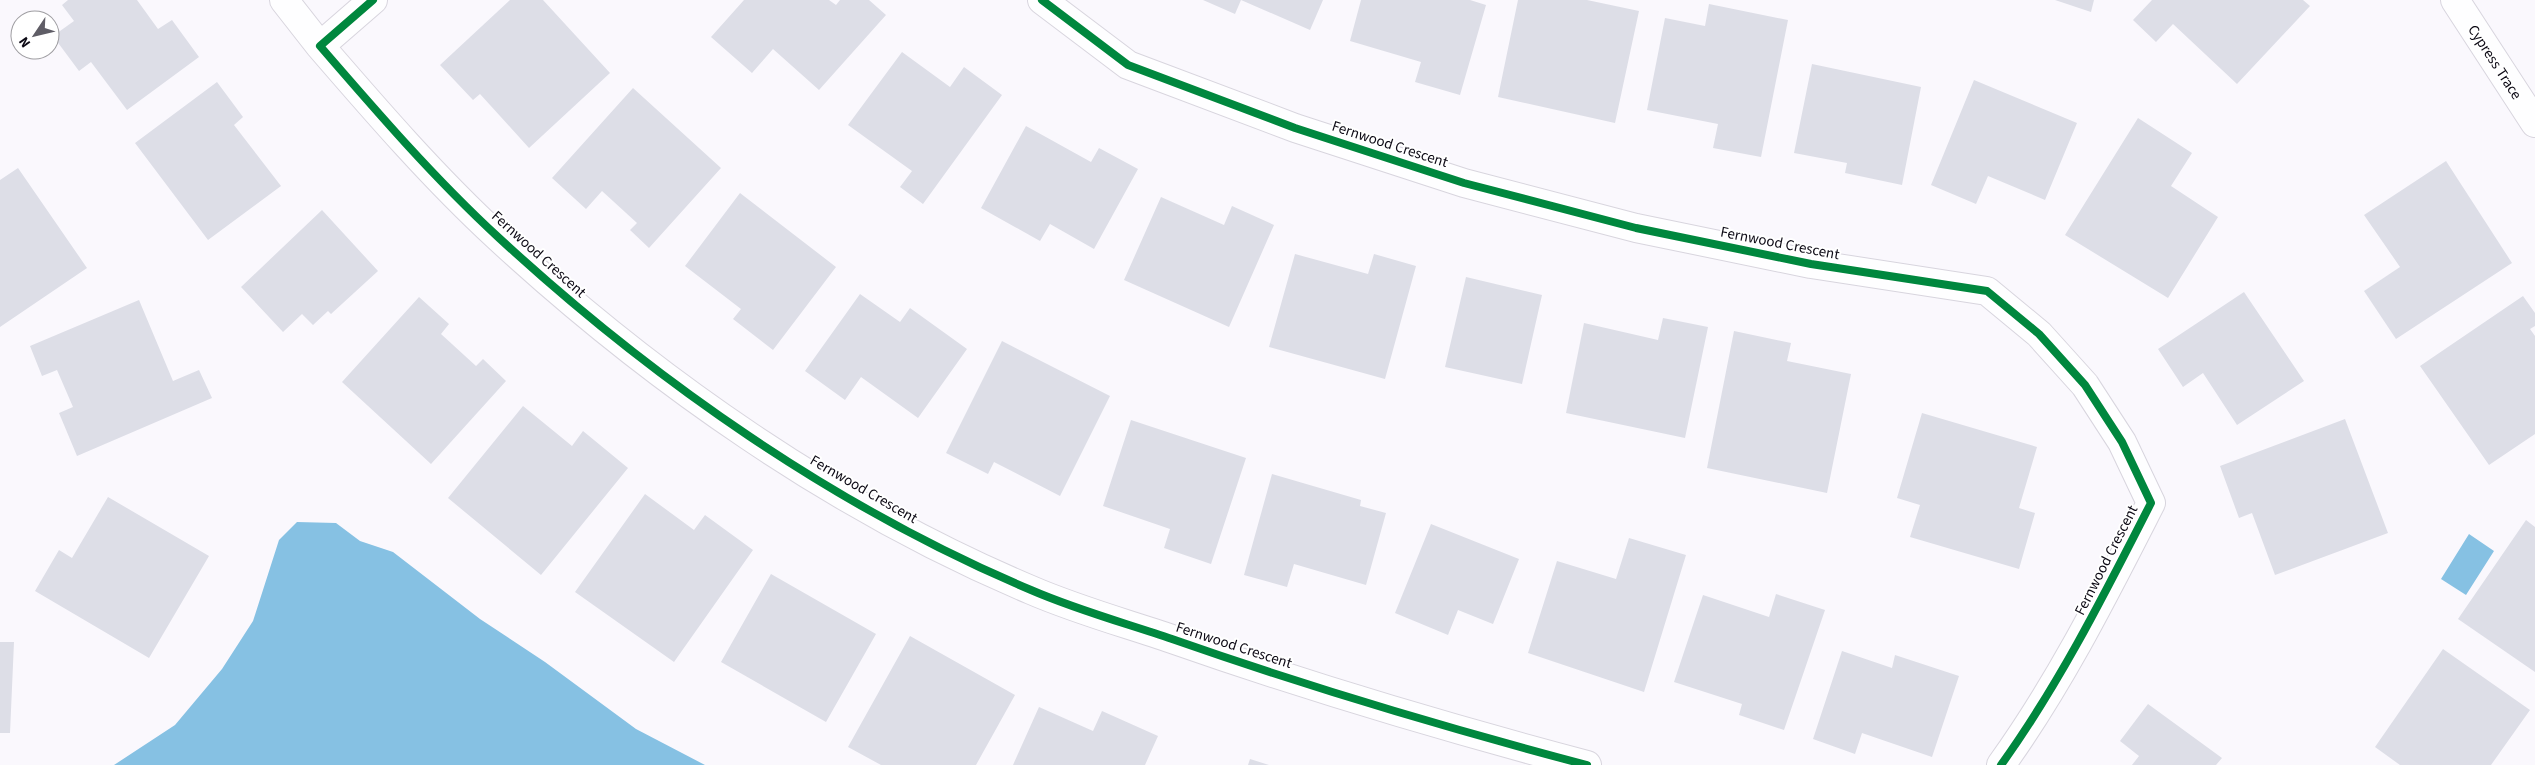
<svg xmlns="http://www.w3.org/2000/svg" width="2535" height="765" font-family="'Source Sans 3',sans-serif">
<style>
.water{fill:#86c1e3}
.building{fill:#dddee7}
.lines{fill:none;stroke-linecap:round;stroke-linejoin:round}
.minor-casing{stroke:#d8d5de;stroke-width:30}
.minor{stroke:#fefeff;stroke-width:28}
.cycleway-casing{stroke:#fff;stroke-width:11}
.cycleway{stroke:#00873e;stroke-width:8}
.labels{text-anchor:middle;stroke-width:4;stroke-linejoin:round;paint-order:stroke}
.street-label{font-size:15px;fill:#0c0914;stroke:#fff}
</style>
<rect width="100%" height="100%" fill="#faf8fd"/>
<path class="water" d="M 297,522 L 336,523 L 360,541 L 393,552 L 480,619 L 545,662 L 636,729 L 705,765 L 114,765 L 175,725 L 222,669 L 253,621 L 279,540 Z
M 2469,534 L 2494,551 L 2466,595 L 2441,579 Z"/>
<path class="building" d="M 68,0 L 137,0 L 158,29 L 172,20 L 199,57 L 127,110 L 91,62 L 79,71 L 53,36 L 74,21 L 62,5 Z
M 510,0 L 543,0 L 610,73 L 529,148 L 480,94 L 473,100 L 440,65 Z
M 744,0 L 829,0 L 836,5 L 840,0 L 869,0 L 886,15 L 819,90 L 773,49 L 752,73 L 711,37 Z
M 1203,0 L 1241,0 L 1235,14 Z
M 1241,0 L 1323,0 L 1310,30 Z
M 1361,0 L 1470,0 L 1486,5 L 1460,95 L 1415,82 L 1421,62 L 1350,41 Z
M 1518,0 L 1587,0 L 1639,11 L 1615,123 L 1498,97 Z
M 2055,0 L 2094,0 L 2091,12 Z
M 2152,0 L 2303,0 L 2310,6 L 2237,84 L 2173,24 L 2156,42 L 2133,20 Z
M 1709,4 L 1788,20 L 1761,157 L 1713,148 L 1718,124 L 1647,110 L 1665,18 L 1705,26 Z
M 902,52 L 950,87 L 964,67 L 1002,95 L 923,204 L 900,187 L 912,171 L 848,125 Z
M 1812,64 L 1921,87 L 1902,185 L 1845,173 L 1847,163 L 1794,153 Z
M 1974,80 L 2077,123 L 2045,200 L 1988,176 L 1976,204 L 1931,185 Z
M 217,82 L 243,117 L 234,125 L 281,186 L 208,240 L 135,143 Z
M 633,88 L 721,168 L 649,248 L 630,230 L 637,223 L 602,191 L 586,209 L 552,178 Z
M 2138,118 L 2192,153 L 2171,186 L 2218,217 L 2168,298 L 2065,235 Z
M 1026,126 L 1091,162 L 1099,148 L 1138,169 L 1094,249 L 1050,224 L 1040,241 L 981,208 Z
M 2446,161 L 2512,263 L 2396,339 L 2364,291 L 2400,267 L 2364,215 Z
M 18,168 L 87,268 L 0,327 L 0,180 Z
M 740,193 L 836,267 L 773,350 L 733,319 L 741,309 L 685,266 Z
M 1161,197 L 1224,225 L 1232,206 L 1274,225 L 1229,327 L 1124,280 Z
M 322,210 L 378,271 L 331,314 L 328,311 L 313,325 L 302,314 L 283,332 L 241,287 Z
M 1295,254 L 1368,274 L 1374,254 L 1416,266 L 1385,379 L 1269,347 Z
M 1466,277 L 1542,295 L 1522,384 L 1445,367 Z
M 2244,292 L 2304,381 L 2237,425 L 2203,373 L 2183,387 L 2158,349 Z
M 860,294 L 900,322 L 910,308 L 967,349 L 918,418 L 861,377 L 845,400 L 805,371 Z
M 2523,296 L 2535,313 L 2535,326 L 2530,329 L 2535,336 L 2535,434 L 2489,465 L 2420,366 Z
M 419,297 L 449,324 L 441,334 L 476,366 L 483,359 L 506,381 L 431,464 L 342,382 Z
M 139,300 L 173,381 L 199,370 L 212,398 L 77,456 L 59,413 L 73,407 L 57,370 L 42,376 L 30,346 Z
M 1663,318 L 1708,327 L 1685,438 L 1566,413 L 1584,323 L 1658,340 Z
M 1734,331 L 1791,343 L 1787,361 L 1851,374 L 1827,493 L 1707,468 Z
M 1002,341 L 1110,396 L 1060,496 L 994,462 L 988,474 L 946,453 Z
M 523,406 L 572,446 L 583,431 L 628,468 L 541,575 L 448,498 Z
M 1922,413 L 2037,447 L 2019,508 L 2035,513 L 2019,569 L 1910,537 L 1920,505 L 1897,498 Z
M 2345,419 L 2388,533 L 2275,575 L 2252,513 L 2239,518 L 2220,466 Z
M 1131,420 L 1246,458 L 1211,564 L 1164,548 L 1170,529 L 1103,506 Z
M 1272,474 L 1361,500 L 1360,506 L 1386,513 L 1366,585 L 1294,564 L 1287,587 L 1244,575 Z
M 645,494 L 694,530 L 705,515 L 753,550 L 674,662 L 575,592 Z
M 108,497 L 209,556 L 149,658 L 35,591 L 59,550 L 72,558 Z
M 2526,520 L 2535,527 L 2535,672 L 2458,619 Z
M 1431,524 L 1519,559 L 1493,624 L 1458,610 L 1448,635 L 1395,613 Z
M 1629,538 L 1686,555 L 1644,692 L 1528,653 L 1557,561 L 1616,579 Z
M 771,574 L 876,634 L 826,722 L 721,662 Z
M 1776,594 L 1825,610 L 1784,730 L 1739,715 L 1742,704 L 1674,682 L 1703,595 L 1769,617 Z
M 910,636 L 1015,695 L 976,765 L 881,765 L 848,747 Z
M 0,642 L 14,642 L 10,733 L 0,733 Z
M 2443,649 L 2530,710 L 2491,765 L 2400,765 L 2375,747 Z
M 1842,651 L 1892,668 L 1895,655 L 1959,676 L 1932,757 L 1862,733 L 1855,754 L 1813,739 Z
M 2148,704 L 2222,758 L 2216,765 L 2132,765 L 2139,756 L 2120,741 Z
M 1039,707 L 1093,731 L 1102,711 L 1158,736 L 1145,765 L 1013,765 Z
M 1250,759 L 1269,765 L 1248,765 Z"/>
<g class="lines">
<defs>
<path id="minor" d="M 284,0 L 320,46
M 373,0 L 320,46 C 377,112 434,178 498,237 C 653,380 836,508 1031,590 C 1077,610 1125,623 1172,639 C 1309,687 1447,728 1587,765
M 1042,0 L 1128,65 L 1295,128 L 1464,183 L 1636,228 L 1811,264 L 1987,291 L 2039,334 L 2085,385 L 2122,442 L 2151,503 C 2105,593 2060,683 2001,765
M 2455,0 L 2535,123"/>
</defs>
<use href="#minor" class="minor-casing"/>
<use href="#minor" class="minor"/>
<defs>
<path id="cycleway" d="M 373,0 L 320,46 C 377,112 434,178 498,237 C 653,380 836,508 1031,590 C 1077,610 1125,623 1172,639 C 1309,687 1447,728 1587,765
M 1042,0 L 1128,65 L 1295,128 L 1464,183 L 1636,228 L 1811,264 L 1987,291 L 2039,334 L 2085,385 L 2122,442 L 2151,503 C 2105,593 2060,683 2001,765"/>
</defs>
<use href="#cycleway" class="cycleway-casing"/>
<use href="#cycleway" class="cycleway"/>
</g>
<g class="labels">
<g class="street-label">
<text transform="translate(2495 62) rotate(57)" y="5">Cypress Trace</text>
<text transform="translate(1390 144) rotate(18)" y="5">Fernwood Crescent</text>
<text transform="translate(1780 243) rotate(11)" y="5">Fernwood Crescent</text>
<text transform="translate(539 254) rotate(42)" y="5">Fernwood Crescent</text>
<text transform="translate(864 489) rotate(30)" y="5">Fernwood Crescent</text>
<text transform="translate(2106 560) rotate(-63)" y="5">Fernwood Crescent</text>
<text transform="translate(1234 645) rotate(18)" y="5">Fernwood Crescent</text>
</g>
</g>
<g transform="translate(35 35) rotate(235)"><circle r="24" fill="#ffffff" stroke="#9e9da1"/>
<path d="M0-4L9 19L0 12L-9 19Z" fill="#5f5d66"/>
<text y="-8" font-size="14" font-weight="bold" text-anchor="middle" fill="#0c0914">N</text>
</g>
</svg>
